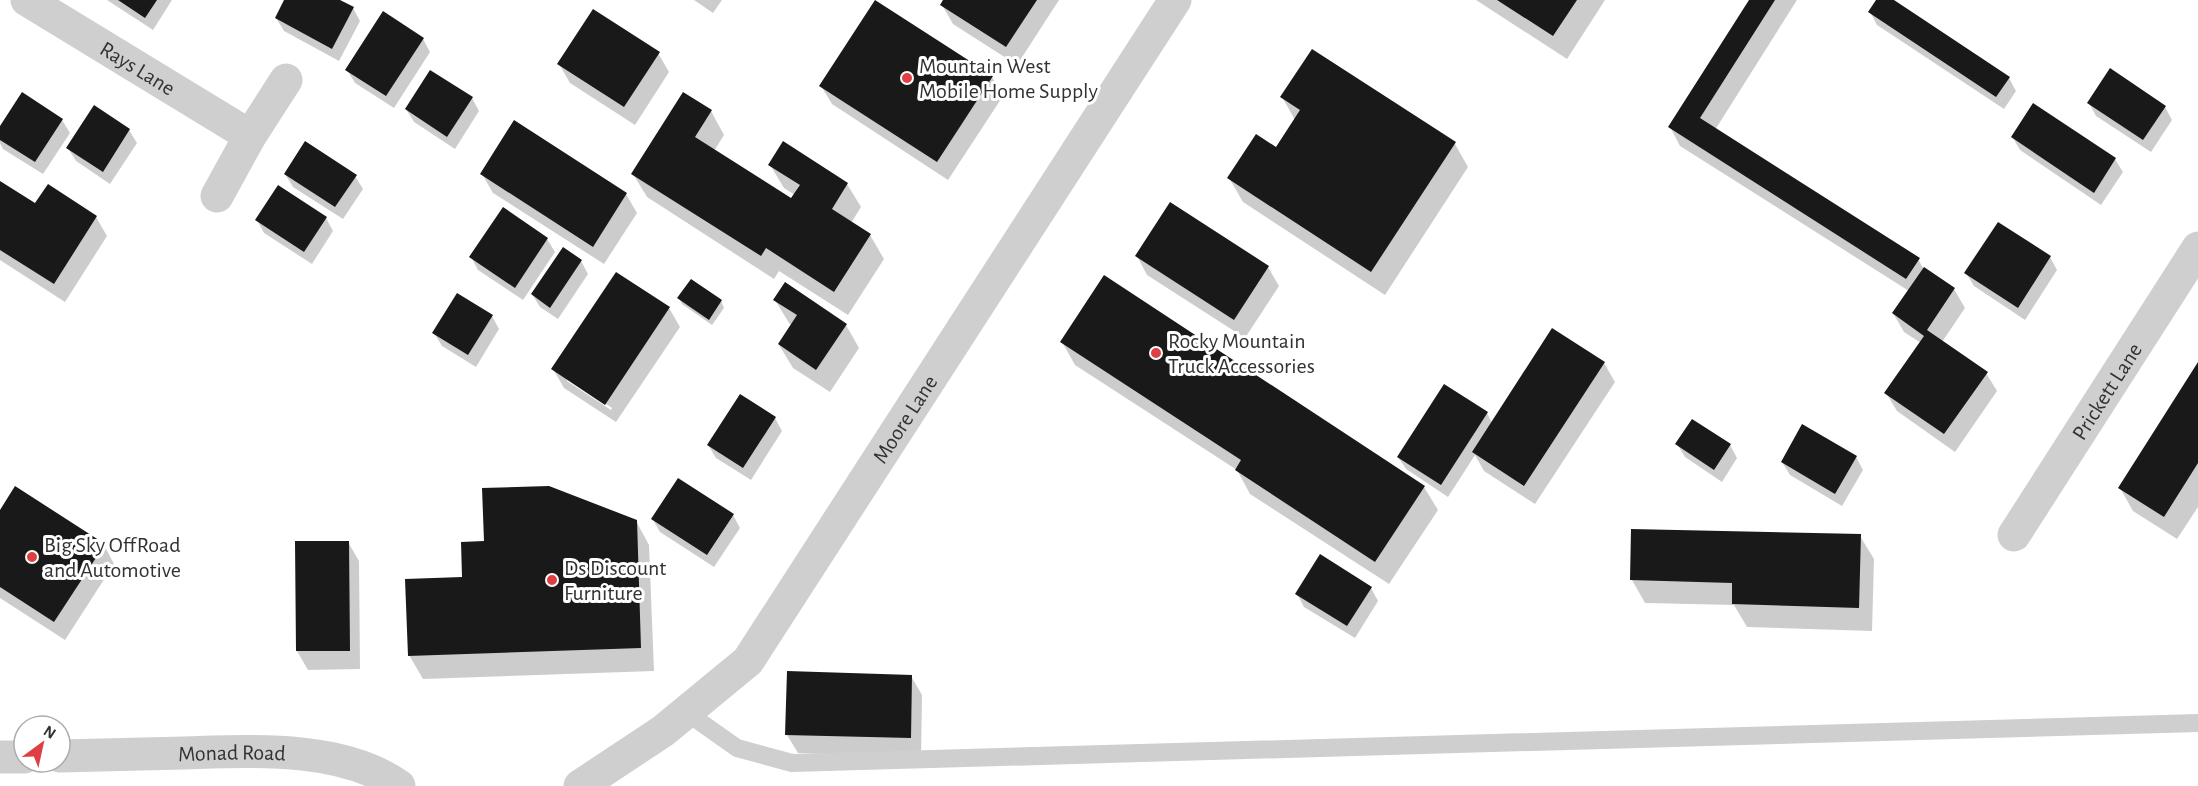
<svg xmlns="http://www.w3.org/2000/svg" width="2198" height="786" font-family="'Alegreya Sans',sans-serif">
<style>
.shadow{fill:#0003;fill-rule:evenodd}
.building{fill:#191919}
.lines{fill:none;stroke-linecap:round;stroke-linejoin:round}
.service{stroke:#cfcfcf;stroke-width:18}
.minor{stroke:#cfcfcf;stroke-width:33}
.tertiary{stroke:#cfcfcf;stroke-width:33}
.poi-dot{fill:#de3f43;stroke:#fff;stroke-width:2}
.labels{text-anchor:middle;stroke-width:6;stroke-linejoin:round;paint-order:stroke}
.poi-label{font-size:22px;fill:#323232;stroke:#fff;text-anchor:start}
.street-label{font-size:22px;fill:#323232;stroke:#fff}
</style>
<rect width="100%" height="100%" fill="#fff"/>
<path class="shadow" d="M 107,0 L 172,0 L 153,30 Z
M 286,0 L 337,0 L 353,8 L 360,21 L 339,61 L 284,31 L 276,18 Z
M 694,0 L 722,0 L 713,13 Z
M 945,0 L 1059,0 L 1017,65 L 953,24 L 942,5 Z
M 1476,0 L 1605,0 L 1567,59 Z
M 1750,0 L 1797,0 L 1715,130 L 1918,259 L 1923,268 L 1954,289 L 1965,308 L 1942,342 L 1986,373 L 1997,391 L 1955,452 L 1897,411 L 1886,393 L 1921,343 L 1904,332 L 1893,313 L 1909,291 L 1680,146 L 1670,127 Z
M 1878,0 L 1892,0 L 2009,78 L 2016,91 L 2004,109 L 1877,25 L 1870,12 Z
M 423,39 L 430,52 L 394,108 L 355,83 L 347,70 Z
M 658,53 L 669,72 L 635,125 L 570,83 L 559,64 Z
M 992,77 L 1003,96 L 948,180 L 832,104 L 821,86 Z
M 22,94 L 62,120 L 70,133 L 43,174 L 3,149 L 0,143 L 0,129 Z
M 1282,97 L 1455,144 L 1468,167 L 1385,295 L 1243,202 L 1229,178 L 1276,149 L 1295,120 Z
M 472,98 L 479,111 L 455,149 L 414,122 L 406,109 Z
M 2089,103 L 2165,107 L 2172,120 L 2151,152 L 2096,116 Z
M 2034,105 L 2115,159 L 2123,172 L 2101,205 L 2020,150 L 2013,138 Z
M 95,108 L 129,130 L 137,143 L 110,184 L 76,161 L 68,148 Z
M 711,111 L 724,135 L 714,151 L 791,200 L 795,195 L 784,188 L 770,165 L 847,184 L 861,207 L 851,223 L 870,235 L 884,259 L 848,315 L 779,271 L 774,279 L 647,197 L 633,174 Z
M 285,174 L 355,176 L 363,189 L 343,219 L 293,187 Z
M 482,174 L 626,194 L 637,213 L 604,264 L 493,193 Z
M 0,182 L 35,205 L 96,217 L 107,236 L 65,302 L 0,260 Z
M 503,209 L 547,239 L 555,252 L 523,300 L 478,270 L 471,257 Z
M 326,218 L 333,231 L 312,264 L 264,233 L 257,220 Z
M 1137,256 L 1268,267 L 1279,286 L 1245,338 L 1147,275 Z
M 2050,257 L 2057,270 L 2025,320 L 1974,286 L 1966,273 Z
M 581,261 L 588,274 L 558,319 L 540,307 L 532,294 Z
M 617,274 L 669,308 L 680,327 L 616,422 L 564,388 L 553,369 ZM 567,378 L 612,408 L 611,410 L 567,381 Z
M 679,298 L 721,301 L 724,308 L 712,325 L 682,304 Z
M 775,300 L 846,325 L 859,348 L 830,392 L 793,368 L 779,345 L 792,326 L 789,323 Z
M 492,316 L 499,329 L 476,367 L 442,346 L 434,333 Z
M 1062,342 L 1424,487 L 1438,510 L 1389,584 L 1250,494 L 1237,470 L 1075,365 Z
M 1604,363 L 1615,382 L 1535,504 L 1484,471 L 1475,455 L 1448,497 L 1406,469 L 1398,457 L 1487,413 L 1492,423 Z
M 2198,365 L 2198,507 L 2177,539 L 2133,511 L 2120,488 Z
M 775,418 L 782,431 L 751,480 L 716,458 L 708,445 Z
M 1677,444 L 1730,445 L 1737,458 L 1722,482 L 1685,457 Z
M 1856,457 L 1863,470 L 1842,506 L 1790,475 L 1782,462 Z
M 0,513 L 104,545 L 114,564 L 65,640 L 0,598 Z
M 733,515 L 740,528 L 714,567 L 660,532 L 653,520 Z
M 636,521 L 649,545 L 654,671 L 423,679 L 409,655 L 464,579 L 486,543 Z
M 1860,536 L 1874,559 L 1872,631 L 1747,627 L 1734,605 L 1645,603 L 1632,580 Z
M 296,542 L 348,542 L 359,561 L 360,669 L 308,670 L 297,651 Z
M 1371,588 L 1378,601 L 1355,638 L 1304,607 L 1297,594 Z
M 911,676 L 922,695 L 921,757 L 798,753 L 787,735 Z"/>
<path class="building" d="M 118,0 L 157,0 L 145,18 Z
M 284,0 L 340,0 L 354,7 L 332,49 L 275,18 Z
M 875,0 L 993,76 L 937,162 L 819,86 Z
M 943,0 L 1037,0 L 1006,47 L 940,5 Z
M 1497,0 L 1577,0 L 1553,36 Z
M 1749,0 L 1775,0 L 1700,118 L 1920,258 L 1906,279 L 1668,127 Z
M 1876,0 L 1894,0 L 2010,77 L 1996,97 L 1868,12 Z
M 593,9 L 660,52 L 624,107 L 557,64 Z
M 383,11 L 424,38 L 386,96 L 345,70 Z
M 1312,49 L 1456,142 L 1371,272 L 1227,178 L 1256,134 L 1276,147 L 1300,110 L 1280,97 Z
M 2110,68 L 2166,106 L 2143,140 L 2087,103 Z
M 430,70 L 473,97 L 447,137 L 405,109 Z
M 22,92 L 63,119 L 35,162 L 0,140 L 0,126 Z
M 683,92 L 712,110 L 695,137 L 791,198 L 800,185 L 768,165 L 783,141 L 848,183 L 832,209 L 871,234 L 834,292 L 766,248 L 761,256 L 631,174 Z
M 2033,103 L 2116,158 L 2094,193 L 2011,137 Z
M 94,105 L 130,129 L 103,172 L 66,148 Z
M 514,120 L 627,193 L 593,247 L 480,174 Z
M 305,141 L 357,175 L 335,207 L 284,174 Z
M 0,181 L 35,203 L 48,184 L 97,216 L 54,284 L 0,250 Z
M 278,185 L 327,217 L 304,252 L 255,220 Z
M 1170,202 L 1269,266 L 1234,320 L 1135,256 Z
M 503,207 L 548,238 L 515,288 L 469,257 Z
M 1998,222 L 2051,256 L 2018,308 L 1964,273 Z
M 563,247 L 582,260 L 550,308 L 531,294 Z
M 1924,267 L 1955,288 L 1927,330 L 1988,372 L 1944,434 L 1884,393 L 1924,336 L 1892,313 Z
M 616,272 L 670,307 L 605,405 L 551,369 Z
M 1104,275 L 1425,486 L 1375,562 L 1235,470 L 1241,460 L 1060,342 Z
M 691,279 L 722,300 L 709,320 L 677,298 Z
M 785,282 L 847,324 L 816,370 L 778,344 L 797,315 L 773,300 Z
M 457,293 L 493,315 L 468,355 L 432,333 Z
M 1552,328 L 1605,362 L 1524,486 L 1472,452 Z
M 2198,362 L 2198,463 L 2164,517 L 2118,488 Z
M 1444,384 L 1488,412 L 1441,485 L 1397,457 Z
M 740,394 L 776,417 L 743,468 L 707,445 Z
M 1692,419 L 1731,444 L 1714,470 L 1675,444 Z
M 1802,424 L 1857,456 L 1835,494 L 1781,462 Z
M 678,478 L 734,514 L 707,555 L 651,519 Z
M 15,486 L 105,544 L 54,622 L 0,587 L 0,510 Z
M 549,486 L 637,520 L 641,648 L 408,656 L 405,579 L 462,577 L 461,542 L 484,541 L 482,488 Z
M 1631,529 L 1861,534 L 1859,608 L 1732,604 L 1732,583 L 1630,580 Z
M 295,541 L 349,541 L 350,651 L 296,651 Z
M 1320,554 L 1372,587 L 1347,626 L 1295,594 Z
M 787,671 L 912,675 L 911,738 L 785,735 Z"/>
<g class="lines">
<path class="service" d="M 686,712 L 737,748 L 792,763 L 2198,723"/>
<g class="minor">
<path id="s1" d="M 27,0 L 250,136"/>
<path d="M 217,196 L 250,136 L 286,80"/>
<path id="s2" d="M 2014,535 L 2198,248"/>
</g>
<g class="tertiary">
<path id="s3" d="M 60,756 C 101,755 143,754 184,753 C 251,751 342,745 399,786"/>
<path d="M 0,757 L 24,757"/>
<path id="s4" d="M 580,786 L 663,731 L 748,661 L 1175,0"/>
</g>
</g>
<g class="poi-dot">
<circle cx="907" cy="78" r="6"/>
<circle cx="1156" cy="353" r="6"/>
<circle cx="32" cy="557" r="6"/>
<circle cx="552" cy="580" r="6"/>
</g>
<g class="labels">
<g class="poi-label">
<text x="919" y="73">Mountain West<tspan x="919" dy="25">Mobile Home Supply</tspan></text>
<text x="1168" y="348">Rocky Mountain<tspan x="1168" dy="25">Truck Accessories</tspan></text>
<text x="44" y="552">Big Sky OffRoad<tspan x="44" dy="25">and Automotive</tspan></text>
<text x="564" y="575">Ds Discount<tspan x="564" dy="25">Furniture</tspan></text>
</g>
<g class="street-label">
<text dy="8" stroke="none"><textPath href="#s1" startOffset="130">Rays Lane</textPath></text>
<text dy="8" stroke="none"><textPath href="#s2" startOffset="171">Prickett Lane</textPath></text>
<text dy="8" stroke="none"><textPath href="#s4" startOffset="498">Moore Lane</textPath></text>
<text dy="8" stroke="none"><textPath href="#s3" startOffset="172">Monad Road</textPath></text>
</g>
</g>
<g transform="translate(42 744) rotate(33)"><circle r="28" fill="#ffffff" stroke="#adadad" stroke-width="1.5"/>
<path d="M0-4.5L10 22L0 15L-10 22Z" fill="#de3f43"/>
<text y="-9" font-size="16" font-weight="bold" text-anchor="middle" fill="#323232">N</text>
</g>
</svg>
